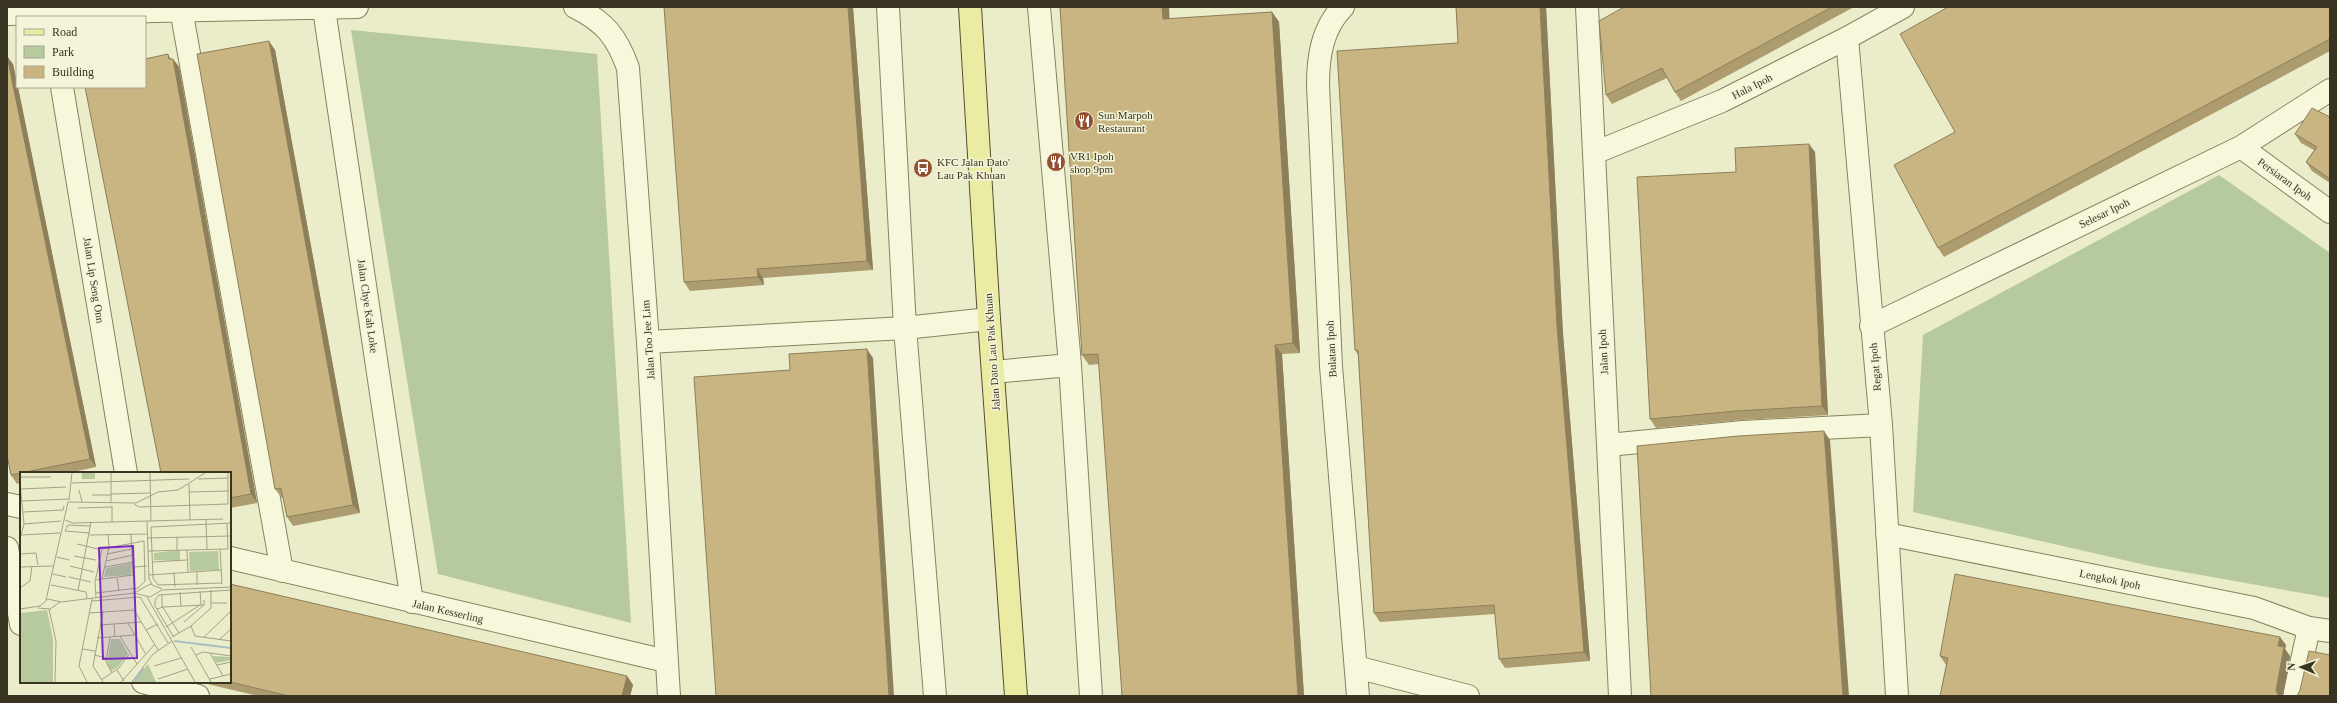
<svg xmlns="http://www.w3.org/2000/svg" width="2337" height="703" font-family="Georgia,serif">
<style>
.green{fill:#b6ca9d}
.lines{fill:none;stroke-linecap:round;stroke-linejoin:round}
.minor-casing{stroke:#88825f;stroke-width:24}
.major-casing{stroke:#564e32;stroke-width:24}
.minor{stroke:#f7f7dc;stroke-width:22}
.major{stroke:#ebeca4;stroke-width:22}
.wall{fill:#ac9c6f}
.shaded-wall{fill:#8c7f5a}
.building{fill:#c8b581;stroke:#8c7f5a}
.labels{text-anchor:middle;stroke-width:3;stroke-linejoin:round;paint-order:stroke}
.street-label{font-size:11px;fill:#393421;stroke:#f3f4d8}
.poi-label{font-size:11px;fill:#393421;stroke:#f3f4d8;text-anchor:start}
.inset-river{fill:none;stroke:#a9c0c1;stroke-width:2}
.inset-road{fill:none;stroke:#a4a286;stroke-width:1}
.view{fill:#7b2cbf;fill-opacity:0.15;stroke:#7b2cbf;stroke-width:2}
.inset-edge{fill:none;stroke:#393421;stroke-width:2}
</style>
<rect width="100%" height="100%" fill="#ebecc9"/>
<path class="green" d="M 351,30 L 597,54 L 631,623 L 438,574 Z
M 2219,175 L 2330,253 L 2330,598 L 2150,566 L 1913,512 L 1923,335 Z"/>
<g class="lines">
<defs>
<path id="minor" d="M 575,7 C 605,22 617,37 628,68 L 648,342 L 669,696
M 888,7 L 905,328 L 935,696
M 1039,7 L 1070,365 L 1091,696
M 1343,7 C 1322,28 1318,57 1318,85 L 1331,366 L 1358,696
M 1587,7 L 1620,696
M 181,9 L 282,571
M 324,9 L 412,602
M 7,14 L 357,7
M 1847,38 L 1881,425 L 1897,696
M 62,87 L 126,473
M 2241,147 L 2330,212
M 1594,153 L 1722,101 L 1847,38 L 1903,7
M 1871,326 L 2241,147 L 2330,90
M 648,342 L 905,328 L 989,319
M 993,372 L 1070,365
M 1608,445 L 1743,432 L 1881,425
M 7,504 L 21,507
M 1887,534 L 2254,608 L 2309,628 L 2330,631
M 7,548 L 21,624
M 230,558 L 666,661
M 1356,667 L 1468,696
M 143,682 L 198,696
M 2294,696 L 2309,628"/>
<path id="major" d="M 970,7 L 989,319 L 1016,696"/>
</defs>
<use href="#minor" class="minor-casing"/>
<use href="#major" class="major-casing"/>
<use href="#minor" class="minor"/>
<use href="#major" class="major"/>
</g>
<path class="wall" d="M 853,7 L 873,270 L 763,278 L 764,285 L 690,291 L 684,282 Z
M 1060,7 L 1169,7 L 1169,19 L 1272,12 L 1279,22 L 1300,353 L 1282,354 L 1304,696 L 1122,696 L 1099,364 L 1089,365 L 1082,355 Z
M 1456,7 L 1546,7 L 1563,334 L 1590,661 L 1505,668 L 1499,659 L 1495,614 L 1380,622 L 1374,613 L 1358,355 L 1355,350 L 1458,43 Z
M 1624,7 L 1854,7 L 1681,101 L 1675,92 L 1667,78 L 1612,104 L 1606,95 Z
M 2330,7 L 2330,51 L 1944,257 L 1938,248 Z
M 275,50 L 360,513 L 293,526 L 287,517 L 283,498 L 282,498 L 275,489 Z
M 171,59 L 173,59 L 179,67 L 257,503 L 230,508 L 230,473 Z
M 13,64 L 96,467 L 68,473 L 21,473 L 21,483 L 17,484 L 11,475 Z
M 2330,117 L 2330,183 L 2312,171 L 2306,162 L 2314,150 L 2301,143 L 2295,134 Z
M 1815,152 L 1828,415 L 1742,420 L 1656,428 L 1650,419 L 1736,172 Z
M 2286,645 L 2285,649 L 2290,656 L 2283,696 L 1940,696 L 1946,665 L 1940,656 Z
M 627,676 L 633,685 L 630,696 L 258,696 L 199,682 Z"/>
<path class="shaded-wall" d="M 848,7 L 853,7 L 873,270 L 867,261 Z
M 1162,7 L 1169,7 L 1170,29 L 1163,19 Z
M 1540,7 L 1546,7 L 1563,334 L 1590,661 L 1584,652 L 1557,326 Z
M 1272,12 L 1279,22 L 1300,353 L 1293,343 Z
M 269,41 L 275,50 L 360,513 L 353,505 Z
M 168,54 L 173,63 L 173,59 L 179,67 L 257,503 L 251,494 Z
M 7,56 L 13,64 L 17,82 L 17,87 L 18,87 L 96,467 L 90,459 Z
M 1809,144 L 1815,152 L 1828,415 L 1822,406 Z
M 757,269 L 763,278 L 764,285 L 758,277 Z
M 1275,345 L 1282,354 L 1304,696 L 1298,696 Z
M 867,349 L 873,358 L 894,696 L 889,696 Z
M 1824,431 L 1830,440 L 1849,696 L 1843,696 Z
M 2280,637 L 2286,645 L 2285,649 L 2290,656 L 2283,696 L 2279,696 L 2276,691 L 2278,646 Z
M 627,676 L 633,685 L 630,696 L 622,696 Z"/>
<path class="building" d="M 664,7 L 848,7 L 867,261 L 757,269 L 758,277 L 684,282 Z
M 1060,7 L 1162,7 L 1163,19 L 1272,12 L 1293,343 L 1275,345 L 1298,696 L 1122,696 L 1098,354 L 1082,355 Z
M 1456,7 L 1540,7 L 1557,326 L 1584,652 L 1499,659 L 1494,605 L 1374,613 L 1358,350 L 1355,350 L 1337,51 L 1458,43 Z
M 1624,7 L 1832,7 L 1675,92 L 1662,68 L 1606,95 L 1599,21 Z
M 1948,7 L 2330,7 L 2330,39 L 1938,248 L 1894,165 L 1955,132 L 1900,34 Z
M 269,41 L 353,505 L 287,517 L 281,488 L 275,489 L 197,54 Z
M 168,54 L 169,59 L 173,59 L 251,494 L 230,498 L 230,473 L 161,473 L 85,87 L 145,87 L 145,59 Z
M 7,56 L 90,459 L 11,475 L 7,455 Z
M 2312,108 L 2330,117 L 2330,179 L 2306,162 L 2317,147 L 2295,134 Z
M 1809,144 L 1822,406 L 1736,411 L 1650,419 L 1637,177 L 1736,172 L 1735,148 Z
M 867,349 L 889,696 L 716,696 L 694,377 L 790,370 L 789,354 Z
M 1824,431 L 1843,696 L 1651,696 L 1637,446 L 1738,436 Z
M 1955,574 L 2280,637 L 2278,646 L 2284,647 L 2276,691 L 2279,696 L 1940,696 L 1948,658 L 1940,656 Z
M 230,584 L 627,676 L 622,696 L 289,696 L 230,682 Z
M 2309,651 L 2330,655 L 2330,696 L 2297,696 L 2300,690 Z"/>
<defs>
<symbol id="restaurant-disc" viewBox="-11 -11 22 22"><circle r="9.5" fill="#935132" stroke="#f3f4d8"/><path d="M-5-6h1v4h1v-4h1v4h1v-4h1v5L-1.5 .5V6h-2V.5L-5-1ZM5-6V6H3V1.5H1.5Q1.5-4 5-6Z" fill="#fff"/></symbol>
<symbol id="bus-disc" viewBox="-11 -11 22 22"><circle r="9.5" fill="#935132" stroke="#f3f4d8"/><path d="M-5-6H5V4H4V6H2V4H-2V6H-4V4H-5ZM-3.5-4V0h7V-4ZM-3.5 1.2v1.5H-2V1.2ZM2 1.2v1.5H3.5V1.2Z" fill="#fff"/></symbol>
</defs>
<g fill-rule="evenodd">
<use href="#restaurant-disc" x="1073" y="110" width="22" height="22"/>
<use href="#restaurant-disc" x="1045" y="151" width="22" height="22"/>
<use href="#bus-disc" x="912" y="157" width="22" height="22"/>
</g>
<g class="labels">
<g class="street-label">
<text transform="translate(1752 86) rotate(-27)" y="4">Hala Ipoh</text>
<text transform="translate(2285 179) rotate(36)" y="4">Persiaran Ipoh</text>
<text transform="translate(2104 213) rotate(-26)" y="4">Selesar Ipoh</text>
<text transform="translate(94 280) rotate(81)" y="4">Jalan Lip Seng Onn</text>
<text transform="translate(368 306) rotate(82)" y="4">Jalan Chye Kah Loke</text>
<text transform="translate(648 340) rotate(-94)" y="4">Jalan Too Jee Lim</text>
<text transform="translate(1331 349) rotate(-93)" y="4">Bulatan Ipoh</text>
<text transform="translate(992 352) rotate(-94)" y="4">Jalan Dato Lau Pak Khuan</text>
<text transform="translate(1603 352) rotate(-93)" y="4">Jalan Ipoh</text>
<text transform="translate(1875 367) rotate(-95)" y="4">Regat Ipoh</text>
<text transform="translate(2110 579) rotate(12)" y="4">Lengkok Ipoh</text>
<text transform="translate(448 611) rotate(13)" y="4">Jalan Kesserling</text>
</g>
<g class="poi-label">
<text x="1098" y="119">Sun Marpoh<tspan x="1098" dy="13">Restaurant</tspan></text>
<text x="1070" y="160">VR1 Ipoh<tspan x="1070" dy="13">shop 9pm</tspan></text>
<text x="937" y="166">KFC Jalan Dato'<tspan x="937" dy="13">Lau Pak Khuan</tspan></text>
</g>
</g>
<g transform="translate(20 472)">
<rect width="211" height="211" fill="#ebecc9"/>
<path d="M 62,1 L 75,1 L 75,7 L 62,7 ZM 160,78 L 160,89 L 134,88 L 134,81 ZM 198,79 L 199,98 L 170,99 L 169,80 ZM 112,91 L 111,103 L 84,105 L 86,96 ZM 27,138 L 33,167 L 33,210 L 0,210 L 0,141 ZM 91,167 L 100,167 L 108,181 L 98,195 L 91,199 L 87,192 ZM 192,184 L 211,185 L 211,188 L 197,191 ZM 128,192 L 136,210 L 115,210 L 122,200 Z" fill="#b6ca9d"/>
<path class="inset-river" d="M 154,169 L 211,176M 114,210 L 124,196"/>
<path class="inset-road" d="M 91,1 L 91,30M 130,1 L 131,49M 0,5 L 31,5M 178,7 L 208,6M 0,11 L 4,52 L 1,63M 52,11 L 169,7M 169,12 L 170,48M 0,17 L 46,15M 59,18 L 62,30M 169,20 L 209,19M 91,22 L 130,21M 72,23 L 91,23M 49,28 L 52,1M 1,29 L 49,27M 114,32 L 119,35 L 208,32 L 208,1M 58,36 L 92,35M 3,40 L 43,38 L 44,34M 45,48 L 53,51 L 203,47M 186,48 L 187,77M 127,49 L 129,107 L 132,112M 92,50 L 92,34M 4,52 L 41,49M 70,61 L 45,59 L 48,53 L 71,54M 1,63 L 40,61M 70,63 L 127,62M 157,65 L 157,78M 127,66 L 211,64M 57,72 L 78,77M 200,77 L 202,112M 167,78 L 168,100M 128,79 L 208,77 L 207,51M 0,82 L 16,81 L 18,93M 87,82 L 112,77M 54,84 L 76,88M 37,85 L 49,88M 86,89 L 113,83M 132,90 L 167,88M 50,94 L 74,100M 0,95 L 33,94M 85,95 L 113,90M 113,95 L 127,94M 177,100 L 177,113M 154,101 L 155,115M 33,102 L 46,105M 129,103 L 202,98M 49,105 L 71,110M 97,106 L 99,119M 82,107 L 89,75 L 88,62M 75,108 L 113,103 L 111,62M 202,111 L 138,113 L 133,106 L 131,55 L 211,51M 31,113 L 66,120 L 67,126M 0,116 L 10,109 L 12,94M 58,119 L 71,50M 180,119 L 181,133M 116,120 L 130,112 L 142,117M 160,120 L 161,134M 76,121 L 118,116 L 125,109 L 124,69 L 82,77 L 75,110 L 76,125M 142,122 L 142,134 L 159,161M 127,125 L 175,210M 26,128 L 48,30 L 116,31 L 138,20 L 158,18 L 185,1M 72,129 L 120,125 L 148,171M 192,131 L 207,131M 18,136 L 30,137 L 40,130M 0,137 L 20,134 L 28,127 L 41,130 L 114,121 L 130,125 L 142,118 L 211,115M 29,137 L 36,169 L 35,210M 137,137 L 143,135 L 184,133M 69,141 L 114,138 L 138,178M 164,150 L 184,133 L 184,128M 108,151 L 125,181M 94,152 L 95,165M 80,153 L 121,150M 171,154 L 175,164 L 211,169M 146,155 L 180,133M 126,158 L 138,152M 100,164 L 117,192M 153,164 L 135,134 L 135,128 L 139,123 L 211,118M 90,165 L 86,190 L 92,201M 152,165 L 171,154 L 191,136 L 191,118M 184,165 L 211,139M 77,166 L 114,163M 200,167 L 211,157M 171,175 L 191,210M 62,177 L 75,179M 190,181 L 203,204M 74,183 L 87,186M 176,183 L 183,180 L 211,184M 197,193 L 211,190M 134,194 L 161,186M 97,198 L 104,209M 138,207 L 168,197M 190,207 L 211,202M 81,208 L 99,196 L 109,182M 67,210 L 59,194 L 72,127M 83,210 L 73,194 L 83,140M 101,210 L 135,172M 112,210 L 133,182 L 152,169"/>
<path class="view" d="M 113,74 L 117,186 L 83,187 L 79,76 Z"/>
<rect width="211" height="211" class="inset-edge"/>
</g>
<rect width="2337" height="703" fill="none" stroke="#393421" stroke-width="16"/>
<rect x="16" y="16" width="130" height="72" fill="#f3f4d8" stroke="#a9a78f"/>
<rect x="24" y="29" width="20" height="6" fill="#ebeca4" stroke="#a9a78f"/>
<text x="52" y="36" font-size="12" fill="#393421">Road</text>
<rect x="24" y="46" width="20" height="12" fill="#b6ca9d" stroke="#a9a78f"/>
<text x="52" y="56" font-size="12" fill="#393421">Park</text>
<rect x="24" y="66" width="20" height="12" fill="#c8b581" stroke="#a9a78f"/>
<text x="52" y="76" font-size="12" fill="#393421">Building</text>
<g transform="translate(2301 667) rotate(272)" stroke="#f3f4d8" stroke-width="3" paint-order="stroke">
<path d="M0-3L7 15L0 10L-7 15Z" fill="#393421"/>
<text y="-6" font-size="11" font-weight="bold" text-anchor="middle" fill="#393421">N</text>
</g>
</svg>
